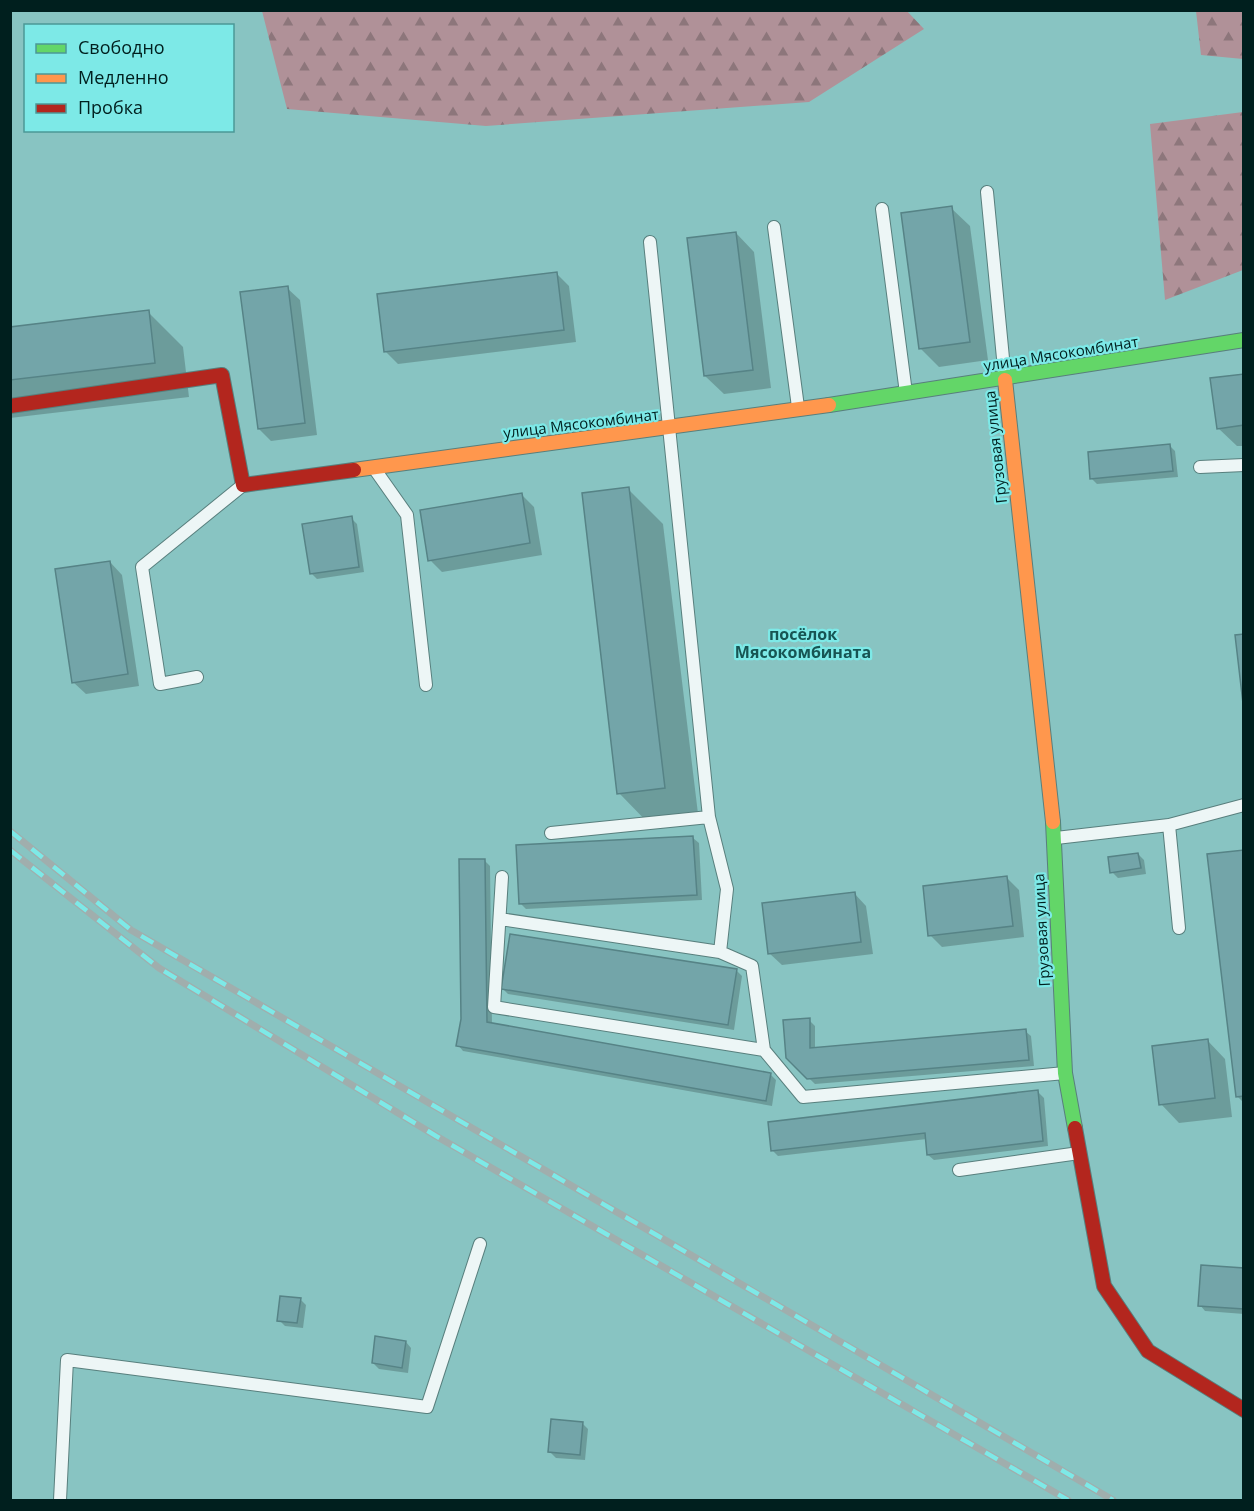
<svg xmlns="http://www.w3.org/2000/svg" width="1254" height="1511" font-family="'Open Sans',sans-serif">
<style>
.forest{fill:url(#forest-firs)}
.shadow{fill:#0003}
.building{fill:#73a5a9;stroke:#568386;stroke-width:1.5}
.lines{fill:none;stroke-linecap:round;stroke-linejoin:round}
.lane-casing{stroke:#587f7d;stroke-width:14}
.fast-casing{stroke:#587f7d;stroke-width:16}
.slow-casing{stroke:#587f7d;stroke-width:16}
.jam-casing{stroke:#587f7d;stroke-width:16}
.lane{stroke:#edf6f6;stroke-width:12}
.fast{stroke:#63d668;stroke-width:14}
.slow{stroke:#ff974d;stroke-width:14}
.jam{stroke:#b3261e;stroke-width:14}
.rail-casing{stroke:#a0aead;stroke-width:7}
.rail{stroke:#7de9e7;stroke-width:4.5;stroke-dasharray:14;stroke-linecap:butt}
.labels{text-anchor:middle;stroke-width:4.5;stroke-linejoin:round;paint-order:stroke}
.street-label{font-size:15px;fill:#001f1e;stroke:#7de9e7}
.neighbourhood-label{font-size:16px;font-weight:bold;fill:#175453;stroke:#7de9e7}
</style>
<defs>
<pattern id="forest-firs" width="22" height="20" patternUnits="userSpaceOnUse" patternTransform="scale(1.5)"><rect width="22" height="20" fill="#b09198"/><path d="M5 1l3.5 6h-7zM16 11l3.5 6h-7z" fill="#8d767b"/></pattern>
</defs>
<rect width="100%" height="100%" fill="#88c4c2"/>
<path class="forest" d="M 906,10 L 924,29 L 809,102 L 486,126 L 287,109 L 262,11 Z
M 1196,11 L 1243,11 L 1243,59 L 1201,55 Z
M 1243,112 L 1243,270 L 1165,300 L 1150,124 Z"/>
<path class="shadow" d="M 951,208 L 970,226 L 988,360 L 939,367 L 921,349 L 903,214 Z
M 736,233 L 754,252 L 771,388 L 724,394 L 705,376 Z
M 557,274 L 569,286 L 576,342 L 398,364 L 386,352 Z
M 287,288 L 300,300 L 317,435 L 271,441 L 259,429 Z
M 148,312 L 183,347 L 189,397 L 10,418 L 10,328 Z
M 1244,375 L 1244,446 L 1237,446 L 1218,428 Z
M 1170,446 L 1175,451 L 1178,477 L 1097,484 L 1092,479 Z
M 628,489 L 663,524 L 699,822 L 653,828 L 619,793 Z
M 521,494 L 534,507 L 542,555 L 442,572 L 430,560 Z
M 351,518 L 357,524 L 364,572 L 317,579 L 312,574 Z
M 110,562 L 122,575 L 139,686 L 86,694 L 73,682 Z
M 693,838 L 699,843 L 702,900 L 526,909 L 521,904 Z
M 1244,851 L 1244,1103 L 1237,1096 Z
M 1138,854 L 1144,860 L 1146,874 L 1118,878 L 1112,872 Z
M 484,860 L 490,866 L 492,1024 L 770,1074 L 776,1080 L 772,1106 L 463,1051 L 458,1045 Z
M 1007,878 L 1019,890 L 1024,937 L 942,947 L 930,935 Z
M 854,893 L 866,906 L 873,954 L 782,965 L 769,953 Z
M 736,970 L 742,976 L 734,1030 L 508,994 L 503,989 Z
M 809,1020 L 815,1026 L 815,1049 L 1025,1031 L 1031,1036 L 1034,1066 L 815,1084 L 788,1058 Z
M 1207,1040 L 1225,1059 L 1232,1117 L 1179,1123 L 1161,1104 Z
M 1038,1092 L 1044,1098 L 1048,1146 L 934,1160 L 928,1155 L 927,1139 L 778,1156 L 772,1150 Z
M 1244,1270 L 1244,1314 L 1205,1311 L 1200,1305 Z
M 300,1299 L 306,1305 L 303,1328 L 285,1326 L 279,1320 Z
M 406,1342 L 411,1348 L 408,1373 L 379,1369 L 373,1363 Z
M 582,1423 L 588,1429 L 585,1460 L 556,1458 L 550,1452 Z"/>
<path class="building" d="M 952,206 L 970,342 L 919,349 L 901,213 Z
M 736,232 L 753,370 L 704,376 L 687,238 Z
M 557,272 L 564,330 L 384,352 L 377,294 Z
M 288,286 L 305,423 L 258,429 L 240,292 Z
M 149,310 L 155,363 L 10,380 L 10,327 Z
M 1244,374 L 1244,425 L 1217,429 L 1210,378 Z
M 1170,444 L 1173,471 L 1090,479 L 1088,452 Z
M 629,487 L 665,788 L 617,794 L 582,493 Z
M 522,493 L 530,543 L 428,561 L 420,510 Z
M 352,516 L 359,567 L 310,574 L 302,524 Z
M 110,561 L 128,674 L 72,683 L 55,569 Z
M 1244,634 L 1244,712 L 1235,635 Z
M 693,836 L 697,895 L 519,904 L 516,845 Z
M 1244,850 L 1244,1096 L 1236,1097 L 1207,854 Z
M 1138,853 L 1141,868 L 1110,873 L 1108,857 Z
M 459,859 L 485,859 L 487,1022 L 771,1073 L 766,1101 L 456,1046 L 461,1019 Z
M 1007,876 L 1013,926 L 928,936 L 923,886 Z
M 855,892 L 861,942 L 768,954 L 762,903 Z
M 510,934 L 737,969 L 728,1025 L 501,989 Z
M 810,1018 L 810,1048 L 1026,1029 L 1029,1060 L 807,1079 L 786,1058 L 783,1020 Z
M 1208,1039 L 1215,1098 L 1159,1105 L 1152,1046 Z
M 1038,1090 L 1043,1141 L 927,1155 L 925,1133 L 771,1151 L 768,1122 Z
M 1201,1265 L 1244,1268 L 1244,1309 L 1198,1306 Z
M 280,1296 L 301,1298 L 297,1323 L 277,1321 Z
M 375,1336 L 406,1341 L 402,1368 L 372,1363 Z
M 551,1419 L 583,1422 L 580,1455 L 548,1452 Z"/>
<g class="lines">
<defs>
<path id="lane" d="M 987,192 L 1005,379
M 882,209 L 906,393
M 774,227 L 798,407
M 1200,467 L 1244,465
M 376,471 L 407,515 L 426,685
M 197,677 L 160,684 L 142,567 L 243,485
M 551,833 L 709,817
M 1056,838 L 1169,825
M 502,877 L 494,1007 L 764,1050 L 803,1097 L 1065,1073
M 500,919 L 720,952 L 727,889 L 709,817 L 650,242
M 1179,928 L 1169,825 L 1244,805
M 720,952 L 752,966 L 764,1050
M 959,1170 L 1079,1153
M 60,1500 L 67,1360 L 427,1407 L 480,1244"/>
<path id="fast" d="M 829,405 L 1244,340
M 1053,822 L 1065,1073 L 1075,1128"/>
<path id="slow" d="M 1005,380 L 1053,822
M 354,470 L 829,405"/>
<path id="jam" d="M 10,406 L 222,375 L 243,485 L 354,470
M 1075,1128 L 1104,1286 L 1148,1351 L 1244,1410"/>
</defs>
<use href="#lane" class="lane-casing"/>
<use href="#fast" class="fast-casing"/>
<use href="#slow" class="slow-casing"/>
<use href="#jam" class="jam-casing"/>
<use href="#lane" class="lane"/>
<use href="#fast" class="fast"/>
<use href="#slow" class="slow"/>
<use href="#jam" class="jam"/>
<defs>
<path id="rail" d="M 10,831 L 131,930 L 1113,1500
M 10,850 L 159,968 L 436,1136 L 1068,1500"/>
</defs>
<use href="#rail" class="rail-casing"/>
<use href="#rail" class="rail"/>
</g>
<g class="labels">
<g class="street-label">
<text transform="translate(1061 354) rotate(-9)" y="5">улица Мясокомбинат</text>
<text transform="translate(581 424) rotate(-7)" y="5">улица Мясокомбинат</text>
<text transform="translate(996 447) rotate(-96)" y="5">Грузовая улица</text>
<text transform="translate(1042 930) rotate(-93)" y="5">Грузовая улица</text>
</g>
<g class="neighbourhood-label">
<text x="803" y="640">посёлок<tspan x="803" dy="18">Мясокомбината</tspan></text>
</g>
</g>
<rect width="1254" height="1511" fill="none" stroke="#001f1e" stroke-width="24"/>
<rect x="24" y="24" width="210" height="108" fill="#7de9e7" stroke="#4b9897" stroke-width="1.5"/>
<rect x="36" y="44" width="30" height="9" fill="#63d668" stroke="#4b9897" stroke-width="1.5"/>
<text x="78" y="54" font-size="18" fill="#001f1e">Свободно</text>
<rect x="36" y="74" width="30" height="9" fill="#ff974d" stroke="#4b9897" stroke-width="1.5"/>
<text x="78" y="84" font-size="18" fill="#001f1e">Медленно</text>
<rect x="36" y="104" width="30" height="9" fill="#b3261e" stroke="#4b9897" stroke-width="1.5"/>
<text x="78" y="114" font-size="18" fill="#001f1e">Пробка</text>
</svg>
